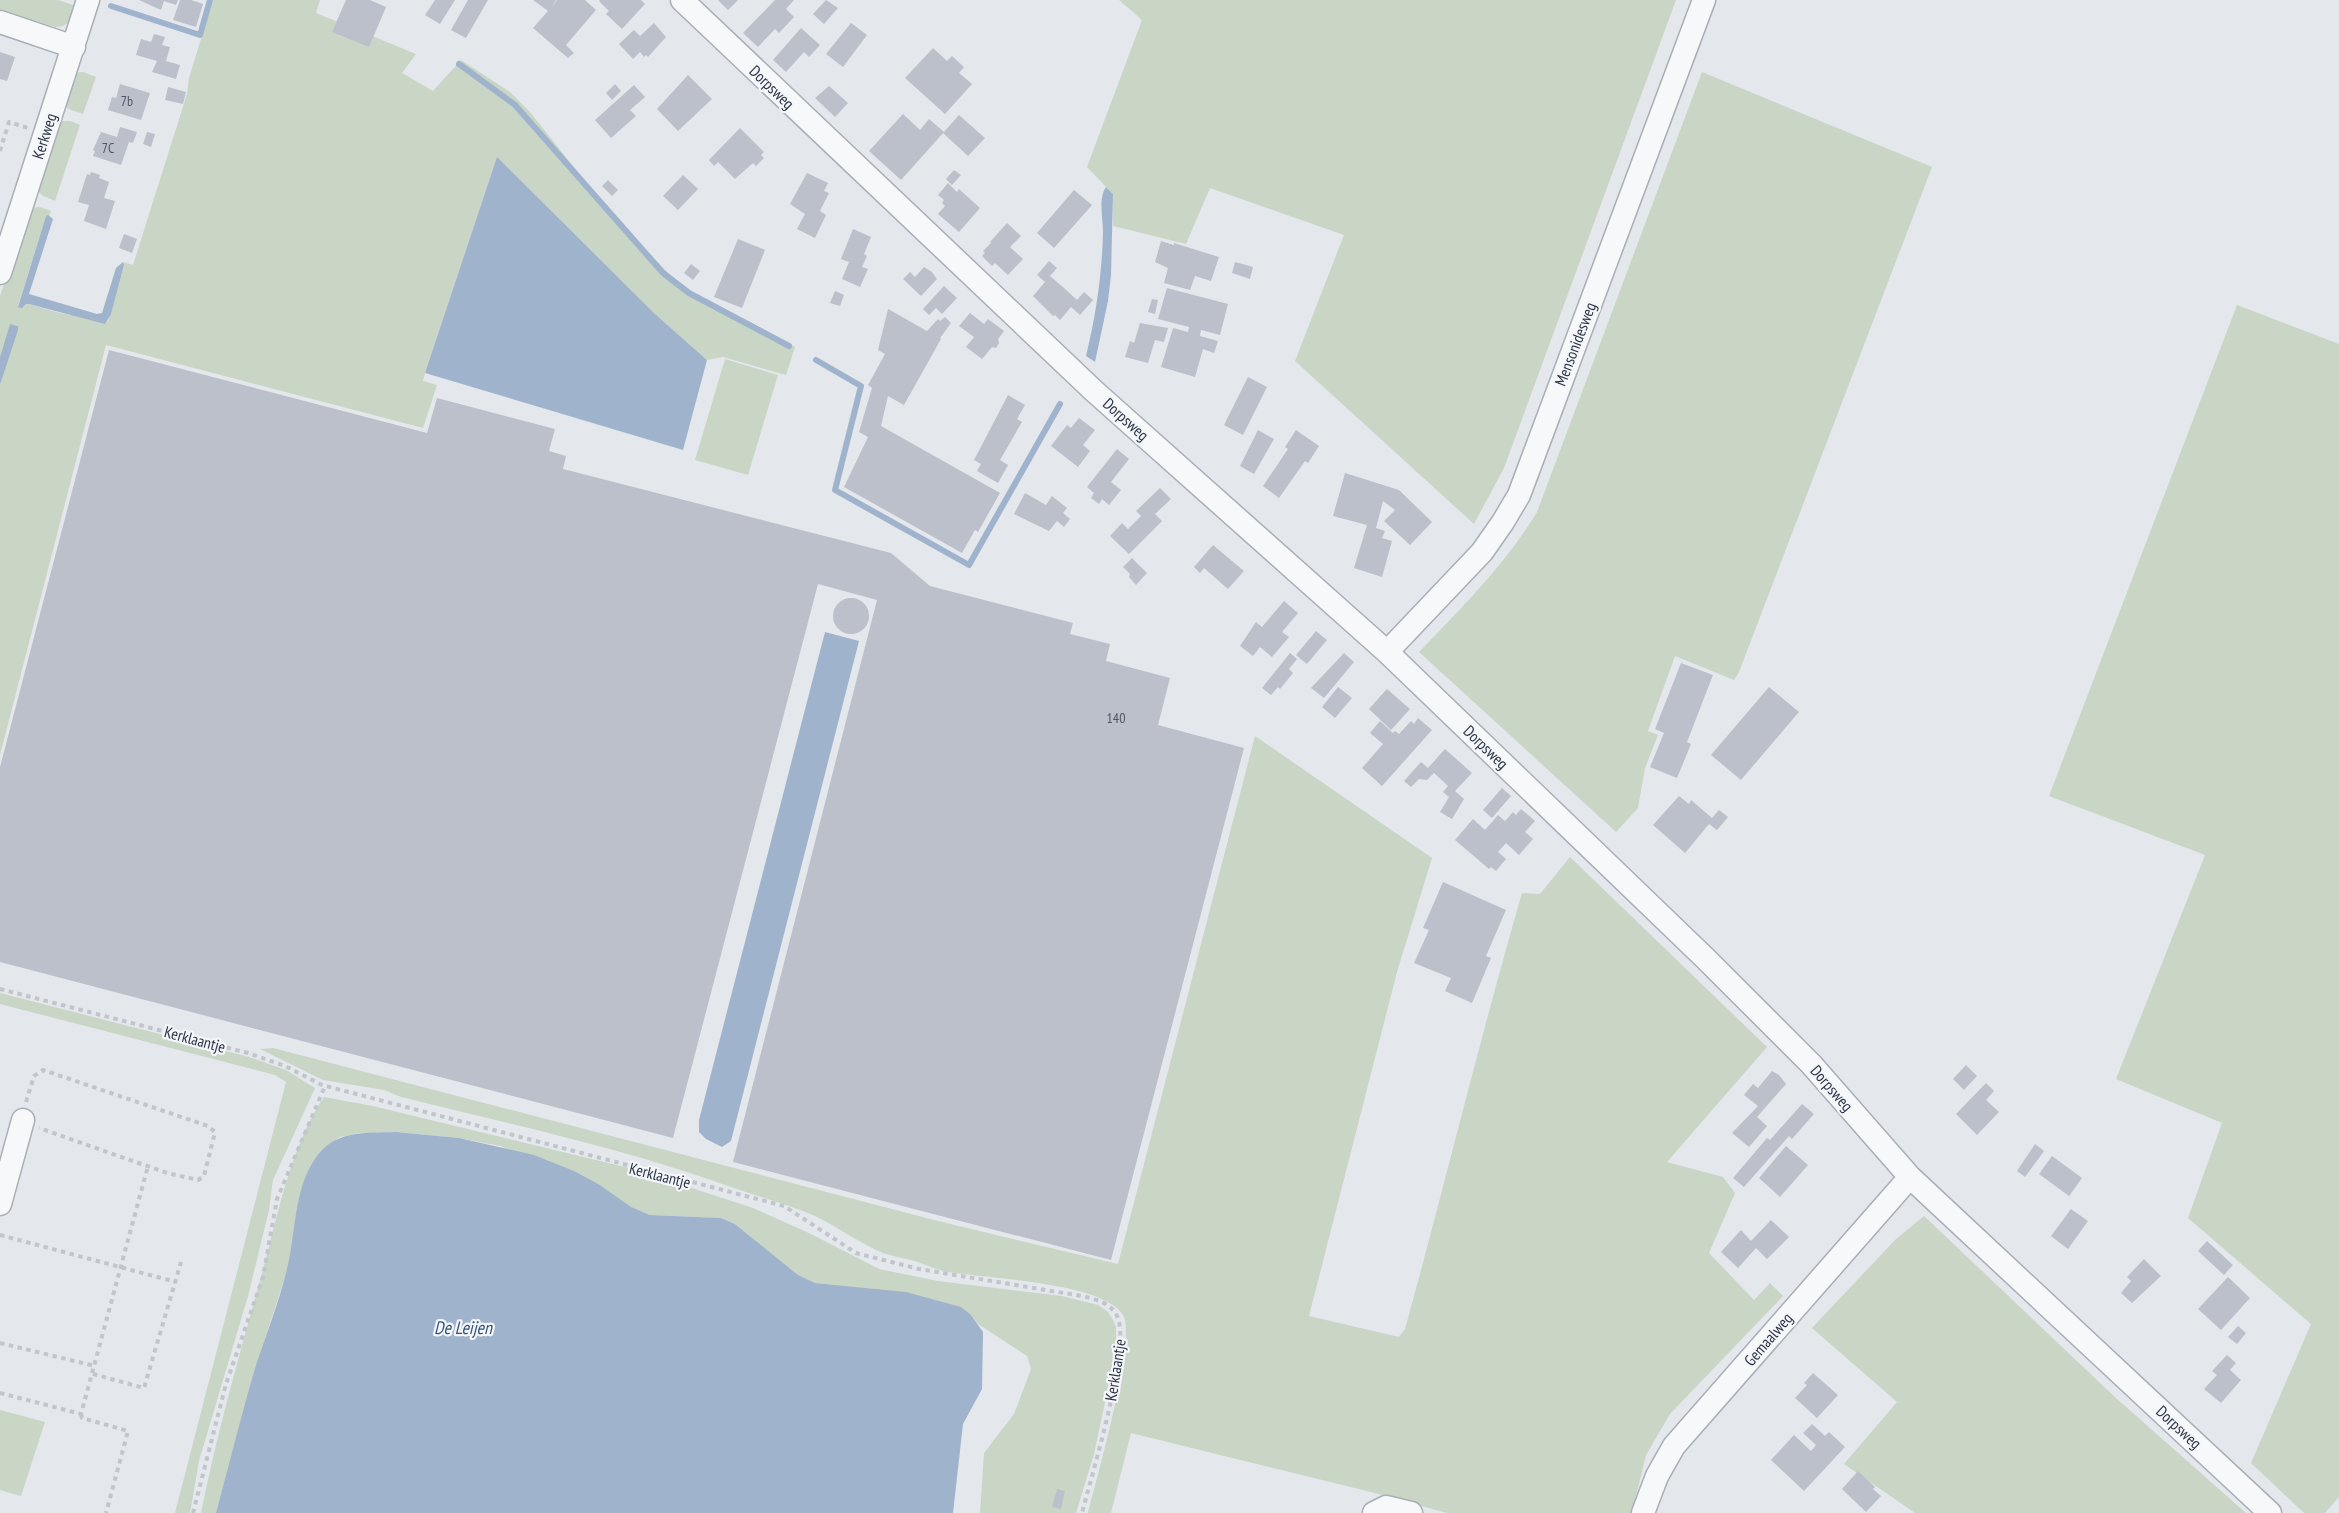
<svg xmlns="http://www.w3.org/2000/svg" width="2339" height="1513" font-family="'PT Sans Narrow',sans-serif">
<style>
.green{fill:#c9d6c5}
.water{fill:#9fb4cc}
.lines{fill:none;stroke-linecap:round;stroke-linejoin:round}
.stream{stroke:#9fb4cc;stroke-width:6}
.building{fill:#bbc0ca}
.minor-casing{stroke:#a9aeb7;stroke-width:25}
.path{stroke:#c2c5cb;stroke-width:4;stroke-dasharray:4.5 4.5;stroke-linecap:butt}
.minor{stroke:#f7f8fa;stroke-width:22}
.labels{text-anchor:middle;stroke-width:4.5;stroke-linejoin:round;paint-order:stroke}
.number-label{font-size:14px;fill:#4f5766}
.street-label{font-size:16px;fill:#2b3445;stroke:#f4f6f9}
.water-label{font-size:18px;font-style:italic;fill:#34527a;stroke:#f4f6f9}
</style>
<rect width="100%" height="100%" fill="#e4e7ec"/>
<path class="green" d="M 0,0 L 58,0 L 76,6 C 71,18 70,27 55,27 L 0,11 Z
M 213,0 L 320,0 L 316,13 L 416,54 L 402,73 L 433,91 L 461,60 L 510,92 L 530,112 L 607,209 L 672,277 L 710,305 L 795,347 L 786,375 L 723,357 L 707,360 L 654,313 L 497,158 L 425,373 L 423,381 L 437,385 L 423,428 L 106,345 L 0,755 L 0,385 L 18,326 L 10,325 L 0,357 L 0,296 L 29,208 L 40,207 L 51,211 L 49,216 L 46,216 L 18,306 L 23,307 L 26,304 L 29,304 L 60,313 L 108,321 L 124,265 L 123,262 L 133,265 L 187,94 L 189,78 Z
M 1119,0 L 1676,0 L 1504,468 L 1474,524 L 1295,361 L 1344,235 L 1210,188 L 1186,244 L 1113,226 L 1113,194 L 1087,167 L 1142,20 Z
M 83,72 L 96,77 L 83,114 L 71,110 L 62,104 L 72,73 Z
M 1702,72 L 1932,167 L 1739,672 L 1734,680 L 1675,656 L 1648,731 L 1658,735 L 1645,768 L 1638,808 L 1616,832 L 1419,652 C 1461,608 1505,565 1537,512 Z
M 57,121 L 70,121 L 80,125 L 55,201 L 43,196 L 35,188 Z
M 2237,305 L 2339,344 L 2339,1497 L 2325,1513 L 2304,1513 L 2251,1463 L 2311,1324 L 2188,1218 L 2222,1123 L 2116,1079 L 2205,855 L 2049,796 Z
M 725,359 L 778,375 L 748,475 L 695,460 Z
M 1255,736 L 1432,858 L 1397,972 L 1309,1316 L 1399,1337 L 1405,1329 C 1445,1184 1480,1038 1522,893 L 1540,894 L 1570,857 L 1767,1047 L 1667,1162 L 1723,1177 L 1735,1193 L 1709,1253 L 1754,1300 L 1770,1283 L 1783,1296 L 1670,1414 L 1646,1455 L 1632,1513 L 1447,1513 L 1371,1492 L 1131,1433 L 1111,1513 L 1088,1513 C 1096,1480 1137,1339 1123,1315 C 1102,1281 983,1279 943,1271 C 932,1268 922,1263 911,1260 C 902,1258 892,1256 883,1253 C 859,1243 838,1227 815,1216 C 787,1204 756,1196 728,1186 C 623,1148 510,1124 401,1097 L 384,1090 L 323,1080 L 260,1049 L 273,1048 L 942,1222 L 1118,1264 Z
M 0,993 L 249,1057 L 286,1070 L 315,1088 L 273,1180 L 269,1210 L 248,1296 L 199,1461 L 190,1513 L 175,1513 L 286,1082 L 275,1075 L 0,1004 Z
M 324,1097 L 373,1106 L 637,1170 L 753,1208 L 811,1234 L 879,1269 L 938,1281 L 1062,1296 L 1098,1305 L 1107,1311 L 1112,1318 L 1116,1327 L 1116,1350 L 1094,1454 L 1076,1513 L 980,1513 L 984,1453 L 1014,1414 L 1031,1369 L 1027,1356 L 978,1324 L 971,1315 L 874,1289 L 815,1283 L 798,1275 L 735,1224 L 721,1218 L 650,1215 L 631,1208 L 600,1185 L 500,1146 L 459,1138 L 396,1132 L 359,1133 L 340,1137 L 325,1148 L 302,1187 L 288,1268 L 255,1369 L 216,1513 L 201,1513 C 217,1433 239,1356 261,1277 C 277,1220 290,1146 324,1097 Z
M 1924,1216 L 2117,1399 L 2246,1513 L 1915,1513 L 1844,1464 L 1897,1402 L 1812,1328 L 1895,1240 Z
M 0,1410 L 45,1422 L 21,1496 L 0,1490 Z"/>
<path class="water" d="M 497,157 L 654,313 L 707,360 L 683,450 L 425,373 Z
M 1106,187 L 1113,194 L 1111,275 L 1108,301 L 1095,362 L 1086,356 C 1096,315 1102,274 1103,232 C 1103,218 1098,198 1106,187 Z
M 48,215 L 53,219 L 29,294 L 97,314 L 102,313 L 116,268 L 123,262 L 124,265 L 111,314 L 105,324 L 29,304 L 26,304 L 22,308 L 18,307 L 46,216 Z
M 10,324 L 18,326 L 18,330 L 0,385 L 0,357 Z
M 825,632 L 859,641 L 731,1141 L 722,1147 L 706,1139 L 699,1132 L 699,1120 Z
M 396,1132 L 459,1138 L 534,1155 L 574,1171 L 600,1185 L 631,1207 L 650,1215 L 721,1218 L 735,1224 L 798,1275 L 815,1283 L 906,1292 L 961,1307 L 971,1315 L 983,1332 L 982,1389 L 963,1424 L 953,1513 L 216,1513 C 229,1465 241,1416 255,1368 C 266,1335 279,1302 287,1269 C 297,1229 293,1180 323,1149 C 343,1130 371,1133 396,1132 Z"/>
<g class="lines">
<path class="stream" d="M 111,6 L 200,35 L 210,0
M 459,64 L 515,105 L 663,273 L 689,293 L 789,346
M 816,360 L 861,386 L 835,490 L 969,565 L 1060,404"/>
</g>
<path class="building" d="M 139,0 L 178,0 L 176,5 L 164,1 L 161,10 Z
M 180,0 L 191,0 L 203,4 L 196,27 L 173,20 Z
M 346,0 L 370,0 L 386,7 L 369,47 L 332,32 Z
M 435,0 L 455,0 L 440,24 L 425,15 Z
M 468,0 L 488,0 L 466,38 L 451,30 Z
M 533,0 L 556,0 L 552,7 L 557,0 L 585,0 L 596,10 L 566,45 L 574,53 L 568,58 L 533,28 L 548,11 Z
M 600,0 L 641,0 L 645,4 L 622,29 L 606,14 L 609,11 L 599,1 Z
M 718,0 L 738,0 L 728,10 Z
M 775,0 L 794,0 L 786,9 L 794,17 L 779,33 L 775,29 L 758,47 L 743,33 Z
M 826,0 L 838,8 L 824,24 L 813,14 Z
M 654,23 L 666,37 L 648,57 L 646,55 L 644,57 L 640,52 L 633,59 L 619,44 L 634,30 L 640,36 Z
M 851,23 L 867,35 L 843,67 L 826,54 Z
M 801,28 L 820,45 L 809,57 L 804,52 L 786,72 L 773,60 Z
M 154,34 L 165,37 L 162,45 L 170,47 L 166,61 L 180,65 L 176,79 L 152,72 L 157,61 L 136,55 L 141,39 L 151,42 Z
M 933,48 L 947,61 L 952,56 L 964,67 L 959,73 L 972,84 L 945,114 L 905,78 Z
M 0,52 L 15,57 L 7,81 L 0,79 Z
M 688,75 L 712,99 L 678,131 L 657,109 Z
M 120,84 L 150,93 L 141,120 L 108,110 L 112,97 L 116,98 Z
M 615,84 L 621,91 L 612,100 L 606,93 Z
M 634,85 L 645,97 L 630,110 L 636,116 L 611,138 L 595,120 Z
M 829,86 L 848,103 L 835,117 L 815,98 Z
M 168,87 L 186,92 L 183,104 L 165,100 Z
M 903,114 L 920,130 L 929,119 L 944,132 L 901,180 L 869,151 Z
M 959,115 L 985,138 L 968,156 L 943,133 Z
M 120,127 L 137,132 L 133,143 L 129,142 L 121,165 L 93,156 L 95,151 L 93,150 L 101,132 L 117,137 Z
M 740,128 L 764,152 L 761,155 L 764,158 L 756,166 L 753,163 L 735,179 L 718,162 L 714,166 L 709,160 Z
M 147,132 L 155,134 L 151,147 L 143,144 Z
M 954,170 L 961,175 L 952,185 L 946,179 Z
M 91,172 L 100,175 L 99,178 L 109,182 L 104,198 L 115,201 L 106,229 L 84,221 L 89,205 L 78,202 L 87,174 L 90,175 Z
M 807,173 L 828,183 L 824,191 L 829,193 L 820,211 L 826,215 L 815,238 L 797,229 L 805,214 L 790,204 Z
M 683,175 L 698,189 L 678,210 L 663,196 Z
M 608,180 L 618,190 L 612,196 L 602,186 Z
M 948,183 L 957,192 L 959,189 L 980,208 L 959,232 L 938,214 L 945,206 L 942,203 L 944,200 L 938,195 Z
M 1074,190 L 1092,205 L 1054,248 L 1037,233 Z
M 1007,223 L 1021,236 L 1010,247 L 1023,259 L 1008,275 L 995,263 L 992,266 L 982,256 L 985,253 L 983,251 L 991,243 L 990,242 Z
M 853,229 L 871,237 L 864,254 L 867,256 L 862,267 L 868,269 L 860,287 L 842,279 L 849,262 L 841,259 Z
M 124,234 L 137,239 L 132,253 L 119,248 Z
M 738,239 L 765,250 L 742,308 L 714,297 Z
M 1161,241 L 1174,245 L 1174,243 L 1219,257 L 1211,281 L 1195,276 L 1190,290 L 1164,283 L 1168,268 L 1155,262 Z
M 1049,261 L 1057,268 L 1050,276 L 1064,288 L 1077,300 L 1084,292 L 1093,300 L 1080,315 L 1071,307 L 1060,320 L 1055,315 L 1053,316 L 1033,296 L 1045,282 L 1037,275 Z
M 1235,262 L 1253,267 L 1250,279 L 1232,273 Z
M 691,264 L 700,271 L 693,280 L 684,273 Z
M 924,267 L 932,272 L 937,279 L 921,296 L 903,279 L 910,272 L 915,277 Z
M 944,286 L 957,298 L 942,314 L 936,308 L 929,315 L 923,309 Z
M 1167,288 L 1228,304 L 1220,335 L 1201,330 L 1200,336 L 1218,341 L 1214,353 L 1203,349 L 1195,377 L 1161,367 L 1173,328 L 1188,332 L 1189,327 L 1158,319 Z
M 835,291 L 844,295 L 840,306 L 830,303 Z
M 1152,299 L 1158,300 L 1155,314 L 1148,312 Z
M 888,309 L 927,331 L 938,319 L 940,321 L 945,317 L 951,323 L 940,338 L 941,339 L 904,405 L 888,396 L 881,426 L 1000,493 L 978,532 L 975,530 L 962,553 L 844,487 L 868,437 L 859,432 L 872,388 L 868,385 L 885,354 L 878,350 Z
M 970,313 L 984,324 L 988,319 L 1004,331 L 998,339 L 999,343 L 996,348 L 992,347 L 982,359 L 966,347 L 974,337 L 959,326 Z
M 1140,323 L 1168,328 L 1164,342 L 1155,340 L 1148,363 L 1125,357 L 1130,341 L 1134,343 Z
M 109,350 L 427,433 L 437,398 L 555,429 L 549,451 L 566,456 L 563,469 L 891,553 L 930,586 L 1073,623 L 1070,634 L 1110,644 L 1106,661 L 1170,678 L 1158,725 L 1244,748 L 1111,1260 L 733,1162 L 877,600 L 818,584 L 673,1138 L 0,962 L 0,767 Z
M 1248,377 L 1267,387 L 1243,435 L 1224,425 Z
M 1008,395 L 1025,405 L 1017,419 L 1022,422 L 1000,460 L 1008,465 L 998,483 L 977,471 L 981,464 L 974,460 Z
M 1079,418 L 1095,430 L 1083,445 L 1090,451 L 1078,467 L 1051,446 L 1067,425 L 1071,428 Z
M 1258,430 L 1274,439 L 1254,474 L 1240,466 Z
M 1296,430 L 1319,446 L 1308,463 L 1305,461 L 1279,498 L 1263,486 L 1288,449 L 1285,447 Z
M 1117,449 L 1129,459 L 1111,482 L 1121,490 L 1109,505 L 1102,499 L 1099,504 L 1091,498 L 1094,493 L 1087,487 Z
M 1345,473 L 1399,490 L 1432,522 L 1410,545 L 1384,521 L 1395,510 L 1383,501 L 1376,528 L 1385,531 L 1382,538 L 1392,541 L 1382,577 L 1354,568 L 1367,525 L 1333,516 Z
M 1160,488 L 1171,499 L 1155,514 L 1162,521 L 1129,554 L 1110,536 L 1122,523 L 1128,529 L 1141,516 L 1136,511 Z
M 1025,493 L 1046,505 L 1052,496 L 1067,508 L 1063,513 L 1070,519 L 1064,527 L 1057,521 L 1049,531 L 1014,514 Z
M 1213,545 L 1244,571 L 1228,589 L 1204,568 L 1200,573 L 1194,567 Z
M 1132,558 L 1147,573 L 1136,585 L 1129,577 L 1130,574 L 1123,567 Z
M833 616a18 18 0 1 1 36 0a18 18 0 1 1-36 0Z
M 1284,601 L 1298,613 L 1282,632 L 1289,637 L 1272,657 L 1260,647 L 1253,656 L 1240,646 L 1256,622 L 1262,627 Z
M 1316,631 L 1327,640 L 1307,664 L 1296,655 Z
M 1290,653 L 1297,659 L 1289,669 L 1293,673 L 1280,689 L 1278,687 L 1271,695 L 1262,688 Z
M 1344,653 L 1354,662 L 1324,698 L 1311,688 Z
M 1681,663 L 1713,675 L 1687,742 L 1691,744 L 1677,778 L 1650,767 L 1664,733 L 1655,729 Z
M 1338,687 L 1352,698 L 1335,718 L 1322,707 Z
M 1769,687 L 1799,712 L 1741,780 L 1711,755 Z
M 1387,689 L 1410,709 L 1391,730 L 1369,709 Z
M 1418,718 L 1432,730 L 1382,786 L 1362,768 L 1383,744 L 1370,733 L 1380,721 L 1393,733 L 1395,731 L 1399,734 L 1411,721 L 1414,724 Z
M 1445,749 L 1472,773 L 1455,791 L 1464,799 L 1452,819 L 1440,812 L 1449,797 L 1443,792 L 1448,786 L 1434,773 L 1427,780 L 1419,779 L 1411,787 L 1404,781 L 1421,762 L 1428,768 Z
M 1502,788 L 1511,796 L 1492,818 L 1483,810 Z
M 1679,796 L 1689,804 L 1691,800 L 1712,818 L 1719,810 L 1728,817 L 1717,830 L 1709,824 L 1685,853 L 1653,825 Z
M 1521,809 L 1535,821 L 1525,832 L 1533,839 L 1519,855 L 1506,843 L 1498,852 L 1506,859 L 1496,871 L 1491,867 L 1489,869 L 1455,840 L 1473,819 L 1485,830 L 1498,815 L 1505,821 L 1513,812 L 1516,815 Z
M 1443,882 L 1506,910 L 1486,956 L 1491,958 L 1472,1003 L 1445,991 L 1451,978 L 1414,963 L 1429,930 L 1423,928 Z
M 1966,1065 L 1977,1076 L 1964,1090 L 1953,1079 Z
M 1772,1071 L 1779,1075 L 1786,1084 L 1757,1117 L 1767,1126 L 1749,1147 L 1732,1133 L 1758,1106 L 1744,1095 L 1753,1084 L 1758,1088 Z
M 1986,1083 L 1994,1091 L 1986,1100 L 1999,1112 L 1977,1135 L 1956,1114 Z
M 1802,1104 L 1814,1114 L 1792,1139 L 1789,1136 L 1744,1187 L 1733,1178 L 1767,1138 L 1770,1140 Z
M 2035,1144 L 2044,1151 L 2025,1177 L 2017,1171 Z
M 1786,1146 L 1808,1165 L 1780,1197 L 1759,1178 Z
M 2052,1156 L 2082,1178 L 2069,1196 L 2039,1174 Z
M 2071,1209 L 2088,1221 L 2068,1249 L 2051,1236 Z
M 1771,1220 L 1789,1237 L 1767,1259 L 1756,1248 L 1738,1268 L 1721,1252 L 1741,1230 L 1751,1241 Z
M 2207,1241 L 2233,1265 L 2224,1275 L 2198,1251 Z
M 2144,1259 L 2161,1276 L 2132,1303 L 2121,1293 L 2131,1281 L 2127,1277 Z
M 2228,1277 L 2250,1298 L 2221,1330 L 2198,1309 Z
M 2238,1326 L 2246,1333 L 2237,1344 L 2228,1337 Z
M 2227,1355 L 2236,1363 L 2230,1370 L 2241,1380 L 2221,1403 L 2204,1389 L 2217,1375 L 2212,1371 Z
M 1813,1373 L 1838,1395 L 1817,1418 L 1795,1398 L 1807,1385 L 1804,1383 Z
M 1812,1424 L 1825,1436 L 1829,1432 L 1845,1447 L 1804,1491 L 1771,1460 L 1794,1435 L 1811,1451 L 1816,1445 L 1803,1433 Z
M 1858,1471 L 1875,1487 L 1873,1489 L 1881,1496 L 1866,1512 L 1842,1489 Z
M 1057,1489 L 1065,1491 L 1061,1509 L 1052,1507 Z"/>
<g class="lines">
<defs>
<path id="minor" d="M 682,0 L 1094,391 L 1387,652 L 1706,959 L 1811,1064 L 1910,1177 L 2270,1513
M 0,22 L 74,47
M 0,273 L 88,0
M 1387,652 L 1482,552 L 1503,522 L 1519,495 L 1704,0
M 0,1204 L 23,1120
M 1374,1513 L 1386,1507 L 1411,1513
M 1643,1513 L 1657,1476 L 1674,1446 L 1910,1177"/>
</defs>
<use href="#minor" class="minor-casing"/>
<path class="path" d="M 0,151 L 9,122 L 28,128
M 0,989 L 248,1053 L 285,1066 L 322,1085 L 784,1206 L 856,1253 L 919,1269 L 1082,1296 C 1095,1299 1111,1303 1117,1316 C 1132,1345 1091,1477 1082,1513
M 26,1102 L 34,1076 L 43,1070 L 208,1126 L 215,1132 L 204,1176 L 198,1180 L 167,1173 L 39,1128
M 0,1235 L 176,1282
M 0,1343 L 95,1366
M 93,1374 L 144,1388 L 181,1262
M 0,1393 L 81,1414 L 148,1166
M 81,1414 L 82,1418 L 128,1431 L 106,1513
M 193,1513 L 226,1384 L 263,1277 L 277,1199 L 325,1086"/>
<use href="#minor" class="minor"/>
</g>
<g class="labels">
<g class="number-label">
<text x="127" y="106">7b</text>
<text x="108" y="153">7C</text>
<text x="1116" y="723">140</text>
</g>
<g class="street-label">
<text transform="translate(772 87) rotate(44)" y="6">Dorpsweg</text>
<text transform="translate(44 136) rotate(-72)" y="6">Kerkweg</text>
<text transform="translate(1575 344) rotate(-69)" y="6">Mensonidesweg</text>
<text transform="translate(1126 419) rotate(42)" y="6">Dorpsweg</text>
<text transform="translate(1486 747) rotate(44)" y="6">Dorpsweg</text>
<text transform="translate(195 1039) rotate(15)" y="6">Kerklaantje</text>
<text transform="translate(1832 1088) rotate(49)" y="6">Dorpsweg</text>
<text transform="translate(660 1175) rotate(14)" y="6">Kerklaantje</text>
<text transform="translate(1768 1339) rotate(-49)" y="6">Gemaalweg</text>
<text transform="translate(1115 1370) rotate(-81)" y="6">Kerklaantje</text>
<text transform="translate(2179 1427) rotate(43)" y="6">Dorpsweg</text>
</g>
<g class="water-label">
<text x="463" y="1334">De Leijen</text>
</g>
</g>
</svg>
